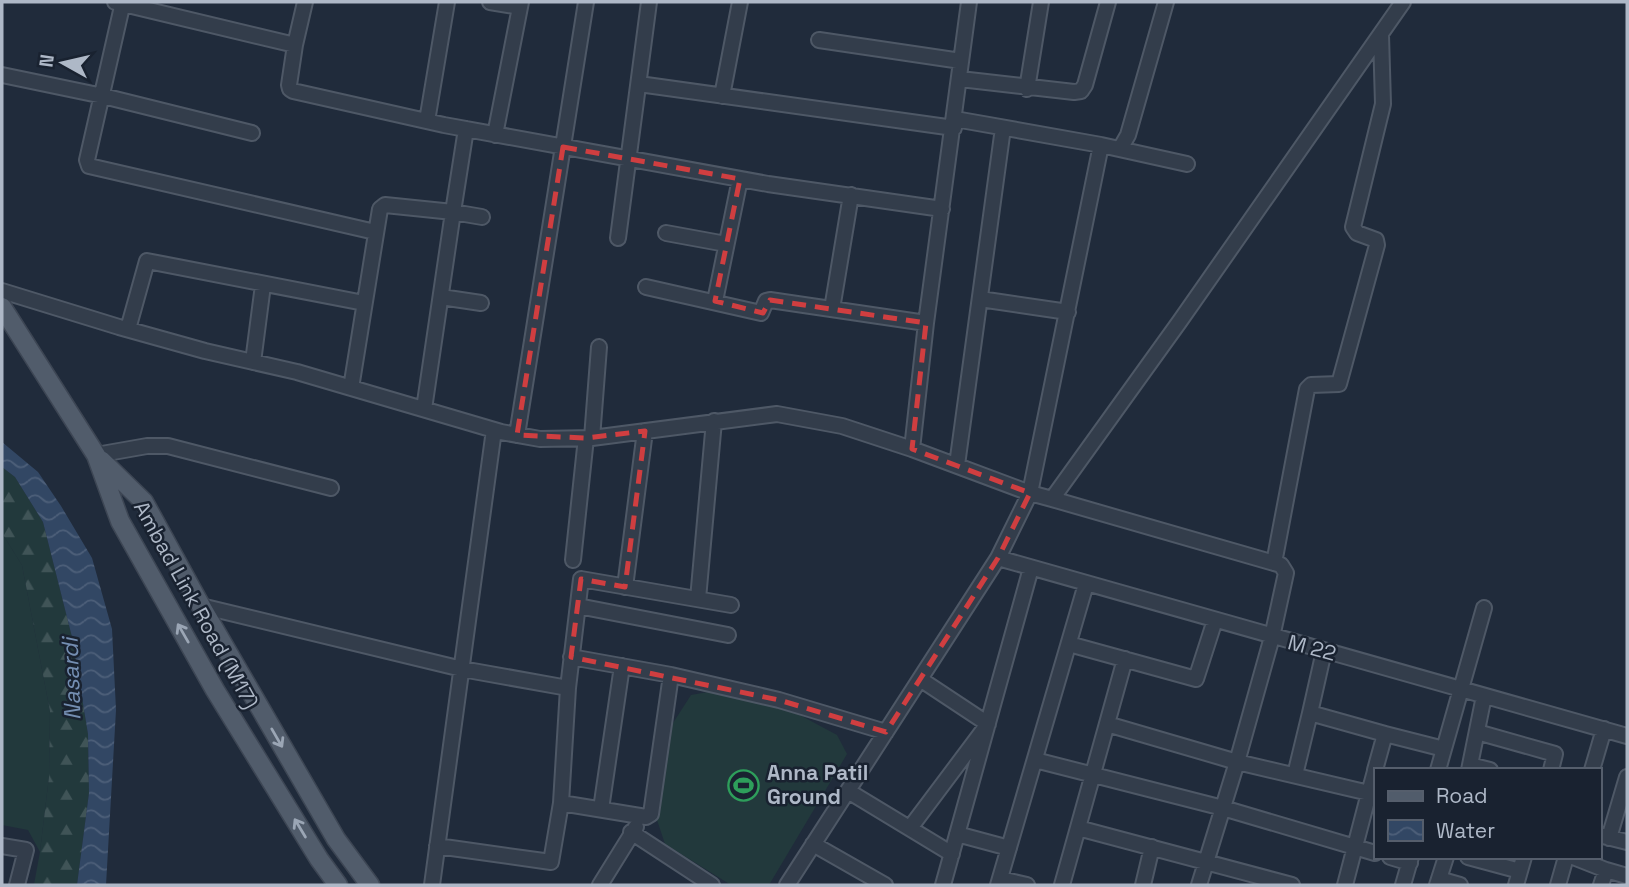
<svg xmlns="http://www.w3.org/2000/svg" width="1629" height="887" font-family="'Space Grotesk',sans-serif">
<style>
.grass{fill:#22393c}
.forest{fill:url(#forest-firs)}
.water{fill:url(#water-waves)}
.lines{fill:none;stroke-linecap:round;stroke-linejoin:round}
.minor-casing{stroke:#4e5866;stroke-width:18}
.major-casing{stroke:#3d4654;stroke-width:21}
.minor{stroke:#333d4b;stroke-width:14}
.major{stroke:#515c6b;stroke-width:18}
.oneway{stroke:#9ba6b5}
.marked{fill:none;stroke:#d03e40;stroke-width:5;stroke-dasharray:14 9;stroke-linejoin:round}
.labels{text-anchor:middle;stroke-width:5;stroke-linejoin:round;paint-order:stroke}
.street-label{font-size:21px;fill:#aeb8c7;stroke:#192230}
.poi-label{font-size:21px;font-weight:bold;fill:#aeb8c7;stroke:#192230;text-anchor:start}
.water-label{font-size:23px;font-style:italic;fill:#748eb2;stroke:#192230}
</style>
<defs>
<pattern id="forest-firs" width="22" height="20" patternUnits="userSpaceOnUse" patternTransform="scale(1.75)"><rect width="22" height="20" fill="#22393c"/><path d="M5 1l3.5 6h-7zM16 11l3.5 6h-7z" fill="#405457"/></pattern>
<pattern id="water-waves" width="16" height="10" patternUnits="userSpaceOnUse" patternTransform="scale(1.75)"><rect width="16" height="10" fill="#324764"/><path d="M0 5q4-4 8 0t8 0" fill="none" stroke="#4d5f79"/></pattern>
</defs>
<rect width="100%" height="100%" fill="#202b3b"/>
<path class="grass" d="M 2,533 L 22,565 L 50,711 L 49,777 L 40,852 L 28,830 L 2,825 Z
M 736,687 L 783,706 L 837,735 L 847,754 L 769,885 L 731,885 L 665,844 L 656,817 L 664,737 L 691,695 Z"/>
<path class="forest" d="M 2,467 L 15,477 L 43,522 L 72,637 L 88,734 L 89,793 L 77,885 L 34,885 L 40,852 L 49,777 L 50,711 L 22,565 L 2,533 Z"/>
<path class="water" d="M 2,442 L 38,472 L 61,506 L 92,558 L 112,629 L 116,710 L 106,885 L 77,885 L 89,793 L 88,734 L 72,637 L 43,522 L 15,477 L 2,467 Z"/>
<g class="lines">
<defs>
<path id="minor" d="M 115,2 L 295,45 L 289,85 L 290,89 L 293,91 L 444,125 L 768,184 L 942,209
M 123,2 L 87,160 L 89,166 L 375,232
M 490,2 L 520,7
M 819,40 L 961,61
M 295,45 L 305,2
M 2,75 L 103,96 L 252,133
M 960,79 L 1074,92 L 1081,91 L 1085,85 L 1108,2
M 639,84 L 954,128
M 1027,89 L 1041,2
M 722,96 L 740,2
M 955,119 L 1101,145 L 1187,164
M 427,121 L 447,2
M 466,129 L 453,212 L 482,217
M 495,135 L 521,2
M 1120,149 L 1128,135 L 1166,2
M 666,233 L 726,244
M 618,238 L 649,2
M 646,287 L 761,313 L 766,301 L 770,300 L 926,323
M 2,291 L 119,327 L 205,351 L 297,372 L 501,432 L 540,439 L 592,438 L 777,414 L 842,426 L 912,449 L 1030,493 L 1101,145
M 441,297 L 481,303
M 980,299 L 1068,312
M 715,301 L 740,179
M 832,309 L 851,195
M 128,329 L 147,261 L 364,303
M 253,362 L 263,285
M 351,388 L 380,209 L 385,205 L 453,212 L 424,409
M 517,435 L 586,2
M 592,438 L 599,347
M 912,449 L 926,323 L 969,2
M 96,455 L 147,446 L 168,446 L 331,488
M 957,465 L 1003,128
M 1052,499 L 1281,565 L 1286,573 L 1272,637 L 1237,762 L 1199,885
M 998,558 L 1627,736
M 573,560 L 586,438
M 1274,563 L 1307,389 L 1311,385 L 1339,384 L 1377,245 L 1376,240 L 1357,233 L 1353,227 L 1383,104 L 1381,35
M 625,587 L 645,431
M 698,599 L 714,421
M 201,606 L 462,669 L 568,688 L 581,579 L 731,605
M 578,606 L 728,635
M 1069,644 L 1196,679 L 1215,620
M 1324,651 L 1310,713 L 1385,734 L 1375,770
M 671,675 L 779,700 L 886,732
M 1107,724 L 1237,762 L 1369,793 L 1375,771
M 1477,732 L 1555,754 L 1551,770
M 1385,734 L 1444,749
M 1035,760 L 1223,808 L 1375,853
M 1470,765 L 1490,770
M 1438,770 L 1484,608
M 1469,770 L 1484,696
M 1592,770 L 1604,729
M 1295,775 L 1310,713
M 848,791 L 952,854
M 561,803 L 568,688
M 601,809 L 622,666
M 910,828 L 988,724 L 920,679
M 1078,828 L 1292,885
M 631,832 L 712,885
M 957,834 L 1009,848
M 1599,835 L 1627,842
M 1609,838 L 1627,777
M 813,844 L 885,885
M 2,846 L 26,850 L 17,885
M 437,846 L 551,862 L 561,803 L 646,817 L 651,814 L 671,675 L 571,657
M 1390,857 L 1410,863
M 1468,857 L 1520,871
M 1573,857 L 1606,870
M 1000,879 L 1027,885
M 1439,879 L 1460,885
M 432,885 L 494,430
M 600,885 L 636,827
M 787,885 L 998,558 L 1030,493 L 1052,499 L 1180,321 L 1403,2
M 943,885 L 1031,568
M 998,885 L 1086,584
M 1062,885 L 1125,659
M 1143,885 L 1152,847
M 1345,885 L 1369,793
M 1403,885 L 1411,857
M 1437,885 L 1446,857
M 1516,885 L 1524,857
M 1558,885 L 1566,857
M 1601,885 L 1606,870 L 1627,876"/>
<path id="major" d="M 2,307 L 96,455 L 120,521 L 215,690 L 319,859 L 338,885
M 101,460 L 144,502 L 201,606 L 336,839 L 370,885"/>
</defs>
<use href="#minor" class="minor-casing"/>
<use href="#major" class="major-casing"/>
<use href="#minor" class="minor"/>
<use href="#major" class="major"/>
</g>
<defs><path id="oneway-shaft" d="M-6 0H5M1.5-3L5.5 0L1.5 3" fill="none" stroke-width="1.6" stroke-linecap="round" stroke-linejoin="round" transform="scale(1.75)"/></defs>
<g class="oneway">
<use href="#oneway-shaft" transform="translate(183 633) rotate(-120)"/>
<use href="#oneway-shaft" transform="translate(277 738) rotate(60)"/>
<use href="#oneway-shaft" transform="translate(300 828) rotate(-121)"/>
</g>
<path class="marked" d="M 563,147 L 740,179 L 715,301 L 763,313 L 770,300 L 926,323 L 912,449 L 1030,493 L 998,558 L 886,732 L 779,700 L 571,657 L 581,579 L 625,587 L 645,431 L 586,438 L 517,435 Z"/>
<defs>
<symbol id="stadium-ring" viewBox="-11 -11 22 22"><circle r="9.5" fill="#192230" stroke="#2e9e5b" stroke-width="1.5"/><path d="M0-5a6.5 5 0 1 0 0 10a6.5 5 0 1 0 0-10ZM-3.5-1.8h7v3.6h-7Z" fill="#2e9e5b"/></symbol>
</defs>
<g fill-rule="evenodd">
<use href="#stadium-ring" x="726" y="768" width="35" height="35"/>
</g>
<g class="labels">
<g class="street-label">
<text transform="translate(196 605) rotate(61)" y="7">Ambad Link Road (M17)</text>
<text transform="translate(1312 648) rotate(15)" y="7">M 22</text>
</g>
<g class="poi-label">
<text x="767" y="780">Anna Patil<tspan x="767" dy="24">Ground</tspan></text>
</g>
<g class="water-label">
<text transform="translate(71 679) rotate(-92)" y="8">Nasardi</text>
</g>
</g>
<rect width="1629" height="887" fill="none" stroke="#aeb8c7" stroke-width="7"/>
<rect x="1374" y="768" width="228" height="91" fill="#192230" stroke="#555e6c" stroke-width="2"/>
<rect x="1388" y="791" width="35" height="10" fill="#515c6b" stroke="#555e6c" stroke-width="2"/>
<text x="1436" y="803" font-size="21" fill="#aeb8c7">Road</text>
<rect x="1388" y="820" width="35" height="21" fill="url(#water-waves)" stroke="#555e6c" stroke-width="2"/>
<text x="1436" y="838" font-size="21" fill="#aeb8c7">Water</text>
<g transform="translate(63 63) rotate(278)" stroke="#192230" stroke-width="5" paint-order="stroke">
<path d="M0-5L12 26L0 18L-12 26Z" fill="#aeb8c7"/>
<text y="-10" font-size="19" font-weight="bold" text-anchor="middle" fill="#aeb8c7">N</text>
</g>
</svg>
